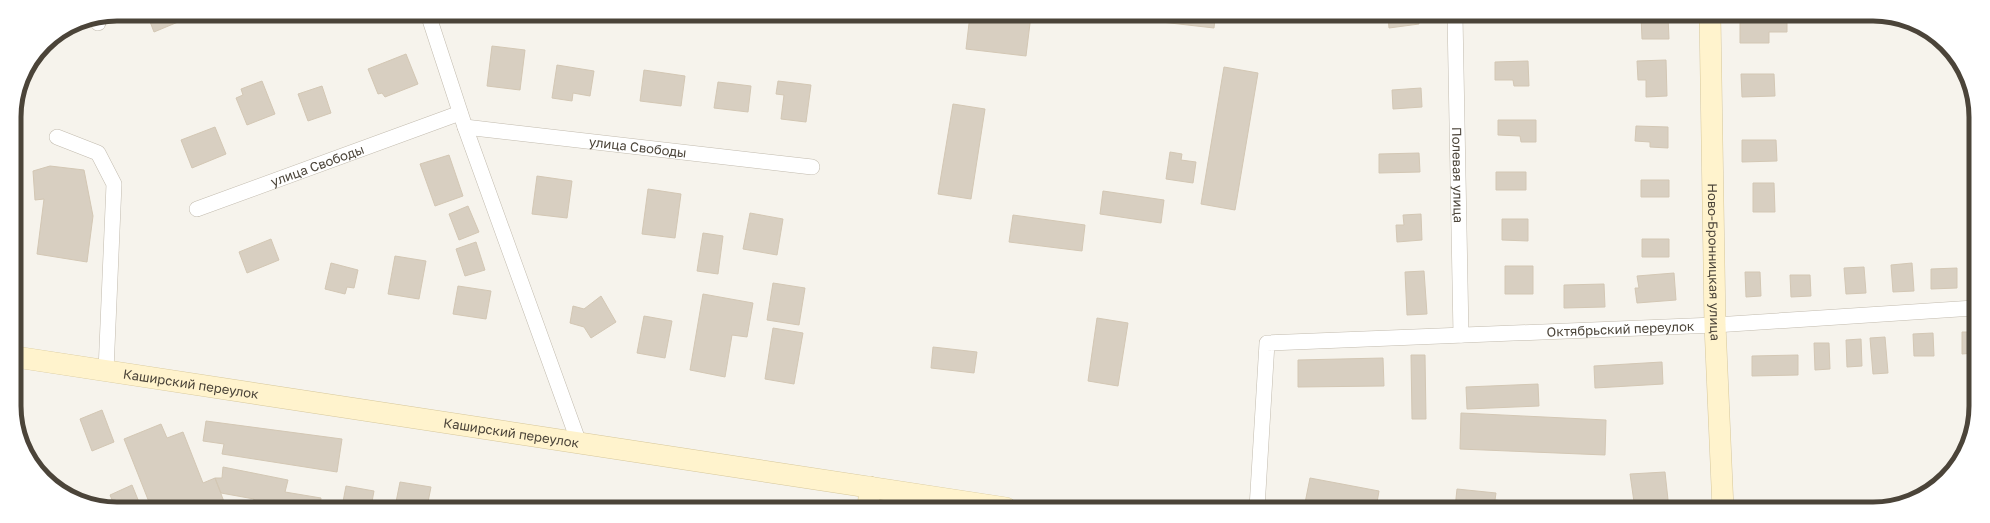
<svg xmlns="http://www.w3.org/2000/svg" width="1990" height="523" font-family="'Golos Text',sans-serif">
<style>
.building{fill:#d8cfc1;stroke:#d3c7b4}
.lines{fill:none;stroke-linecap:round;stroke-linejoin:round}
.street-casing{stroke:#c2bbae;stroke-width:16}
.secondary-casing{stroke:#d6c79b;stroke-width:22}
.street{stroke:#fff;stroke-width:15}
.secondary{stroke:#fff3cd;stroke-width:21}
.labels{text-anchor:middle;stroke-width:3;stroke-linejoin:round;paint-order:stroke}
.street-label{font-size:13px;fill:#4b4439;stroke:#fff}
.rim{fill:none;stroke:#4b4439;stroke-width:5}
</style>
<rect width="100%" height="100%" fill="#f6f3ec"/>
<path class="building" d="M 147,14 L 181,14 L 175,16 L 178,22 L 154,32 Z
M 970,15 L 1031,15 L 1026,56 L 966,49 Z
M 1100,15 L 1186,15 L 1215,19 L 1214,28 Z
M 1418,15 L 1419,24 L 1389,28 L 1388,16 Z
M 1491,16 L 1522,16 L 1522,18 L 1491,17 Z
M 1641,16 L 1668,16 L 1669,39 L 1642,39 Z
M 1740,16 L 1787,16 L 1787,32 L 1769,32 L 1769,43 L 1740,43 Z
M 492,46 L 525,50 L 520,90 L 487,86 Z
M 406,54 L 418,84 L 385,97 L 382,93 L 378,94 L 368,69 Z
M 1666,60 L 1667,96 L 1646,97 L 1646,80 L 1638,80 L 1637,61 Z
M 1528,61 L 1529,86 L 1514,86 L 1513,80 L 1495,80 L 1495,62 Z
M 557,65 L 594,71 L 590,96 L 573,93 L 572,101 L 552,98 Z
M 1224,67 L 1258,73 L 1235,210 L 1201,204 Z
M 644,70 L 685,76 L 681,106 L 640,101 Z
M 1741,74 L 1774,74 L 1775,96 L 1742,97 Z
M 262,81 L 275,114 L 247,125 L 236,98 L 243,95 L 241,89 Z
M 778,81 L 811,85 L 806,122 L 781,119 L 784,95 L 776,94 Z
M 718,82 L 751,86 L 748,112 L 714,108 Z
M 322,86 L 331,113 L 308,121 L 298,94 Z
M 1421,88 L 1422,107 L 1393,109 L 1392,90 Z
M 953,104 L 985,109 L 971,199 L 938,194 Z
M 1498,120 L 1536,120 L 1536,142 L 1521,142 L 1520,136 L 1498,135 Z
M 1636,126 L 1668,127 L 1668,148 L 1650,147 L 1650,142 L 1635,141 Z
M 215,127 L 226,154 L 192,168 L 181,140 Z
M 1742,140 L 1776,140 L 1777,161 L 1742,162 Z
M 1170,152 L 1182,154 L 1181,160 L 1196,162 L 1193,183 L 1166,179 Z
M 1419,153 L 1420,172 L 1379,173 L 1379,154 Z
M 449,155 L 463,196 L 435,206 L 420,164 Z
M 50,166 L 84,170 L 93,216 L 87,262 L 37,254 L 44,199 L 35,200 L 33,171 Z
M 1496,172 L 1526,172 L 1526,190 L 1496,190 Z
M 537,176 L 572,181 L 567,218 L 532,214 Z
M 1641,180 L 1669,180 L 1669,197 L 1641,197 Z
M 1753,183 L 1774,183 L 1775,212 L 1753,212 Z
M 648,189 L 681,194 L 675,238 L 642,234 Z
M 1103,191 L 1164,200 L 1161,223 L 1100,214 Z
M 468,206 L 479,232 L 459,240 L 449,214 Z
M 750,213 L 783,219 L 777,255 L 743,249 Z
M 1421,214 L 1422,240 L 1397,242 L 1396,225 L 1404,225 L 1403,215 Z
M 1013,215 L 1085,225 L 1082,251 L 1009,242 Z
M 1502,219 L 1528,219 L 1528,241 L 1502,240 Z
M 703,233 L 723,236 L 718,274 L 697,271 Z
M 271,239 L 279,260 L 247,273 L 239,252 Z
M 1642,239 L 1669,239 L 1669,257 L 1642,257 Z
M 476,242 L 485,270 L 465,276 L 456,249 Z
M 395,256 L 426,261 L 419,299 L 388,294 Z
M 331,263 L 358,270 L 354,288 L 347,287 L 345,294 L 325,289 Z
M 1912,263 L 1914,291 L 1893,292 L 1891,265 Z
M 1505,266 L 1533,266 L 1533,294 L 1505,294 Z
M 1864,267 L 1866,293 L 1846,294 L 1844,268 Z
M 1957,268 L 1957,288 L 1931,289 L 1931,269 Z
M 1424,271 L 1427,314 L 1407,315 L 1405,272 Z
M 1745,272 L 1760,272 L 1761,296 L 1746,297 Z
M 1674,273 L 1676,300 L 1637,303 L 1635,288 L 1639,288 L 1637,276 Z
M 1790,275 L 1810,275 L 1811,296 L 1791,297 Z
M 773,283 L 805,288 L 799,325 L 767,320 Z
M 1604,284 L 1605,307 L 1564,308 L 1564,285 Z
M 458,286 L 491,291 L 486,319 L 453,314 Z
M 703,294 L 753,303 L 747,337 L 732,335 L 725,377 L 690,370 Z
M 601,296 L 616,322 L 591,338 L 584,327 L 570,323 L 573,306 L 584,309 Z
M 644,316 L 672,321 L 665,358 L 637,353 Z
M 1097,318 L 1128,323 L 1118,386 L 1088,381 Z
M 773,328 L 803,333 L 794,384 L 765,379 Z
M 1962,332 L 1974,332 L 1974,353 L 1962,354 Z
M 1933,333 L 1934,356 L 1914,356 L 1913,334 Z
M 1885,337 L 1888,373 L 1873,374 L 1870,338 Z
M 1861,339 L 1862,366 L 1847,367 L 1846,340 Z
M 1814,343 L 1829,343 L 1830,369 L 1815,370 Z
M 933,347 L 977,352 L 974,373 L 931,368 Z
M 1411,355 L 1425,355 L 1426,419 L 1412,419 Z
M 1798,355 L 1798,375 L 1752,376 L 1752,356 Z
M 1383,358 L 1384,386 L 1298,387 L 1298,360 Z
M 1662,362 L 1663,384 L 1595,388 L 1594,366 Z
M 1538,384 L 1539,406 L 1467,409 L 1466,387 Z
M 102,410 L 114,442 L 92,451 L 80,419 Z
M 1461,413 L 1606,420 L 1605,455 L 1460,449 Z
M 206,421 L 342,439 L 337,472 L 222,454 L 224,444 L 203,441 Z
M 161,424 L 167,438 L 183,432 L 203,483 L 215,478 L 226,507 L 151,507 L 124,439 Z
M 223,467 L 288,480 L 285,492 L 321,498 L 320,507 L 253,507 L 254,499 L 221,493 L 215,478 L 222,478 Z
M 1665,472 L 1669,509 L 1635,509 L 1630,474 Z
M 1310,478 L 1379,491 L 1376,508 L 1304,508 Z
M 400,482 L 431,487 L 427,507 L 395,507 Z
M 132,485 L 141,507 L 115,507 L 110,495 Z
M 346,486 L 374,491 L 371,507 L 342,507 Z
M 1457,489 L 1496,493 L 1495,500 L 1503,501 L 1502,508 L 1508,508 L 1455,508 Z
M 1573,502 L 1606,505 L 1605,509 L 1573,508 Z"/>
<g class="lines">
<defs>
<g id="street">
<path d="M 428,14 L 465,127 L 579,443"/>
<path id="s1" d="M 1455,16 L 1461,335"/>
<path d="M 97,18 L 98,23"/>
<path id="s2" d="M 465,127 L 812,167"/>
<path d="M 57,137 L 98,153 L 114,184 L 106,371"/>
<path id="s3" d="M 197,209 L 460,113"/>
<path id="s4" d="M 1257,508 L 1267,343 L 1715,325 L 1974,308"/>
</g>
<g id="secondary">
<path id="s5" d="M 1710,16 L 1715,325 L 1723,509"/>
<path id="s6" d="M 16,357 L 1006,508"/>
<path d="M 868,508 L 870,487"/>
</g>
</defs>
<use href="#street" class="street-casing"/>
<use href="#secondary" class="secondary-casing"/>
<use href="#street" class="street"/>
<use href="#secondary" class="secondary"/>
</g>
<g class="labels">
<g class="street-label">
<text dy="5" stroke="none"><textPath href="#s2" startOffset="174">улица Свободы</textPath></text>
<text dy="5" stroke="none"><textPath href="#s3" startOffset="128">улица Свободы</textPath></text>
<text dy="5" stroke="none"><textPath href="#s1" startOffset="159">Полевая улица</textPath></text>
<text dy="5" stroke="none"><textPath href="#s5" startOffset="246">Ново-Бронницкая улица</textPath></text>
<text dy="5" stroke="none"><textPath href="#s4" startOffset="519">Октябрьский переулок</textPath></text>
<text dy="5" stroke="none"><textPath href="#s6" startOffset="177">Каширский переулок</textPath></text>
<text dy="5" stroke="none"><textPath href="#s6" startOffset="501">Каширский переулок</textPath></text>
</g>
</g>
<path d="M0 0H1990V523H0ZM117 21H1873A96 96 0 0 1 1969 117V406A96 96 0 0 1 1873 502H117A96 96 0 0 1 21 406V117A96 96 0 0 1 117 21Z" fill="#fff" fill-rule="evenodd"/>
<path class="rim" d="M117 21H1873A96 96 0 0 1 1969 117V406A96 96 0 0 1 1873 502H117A96 96 0 0 1 21 406V117A96 96 0 0 1 117 21Z"/>
</svg>
